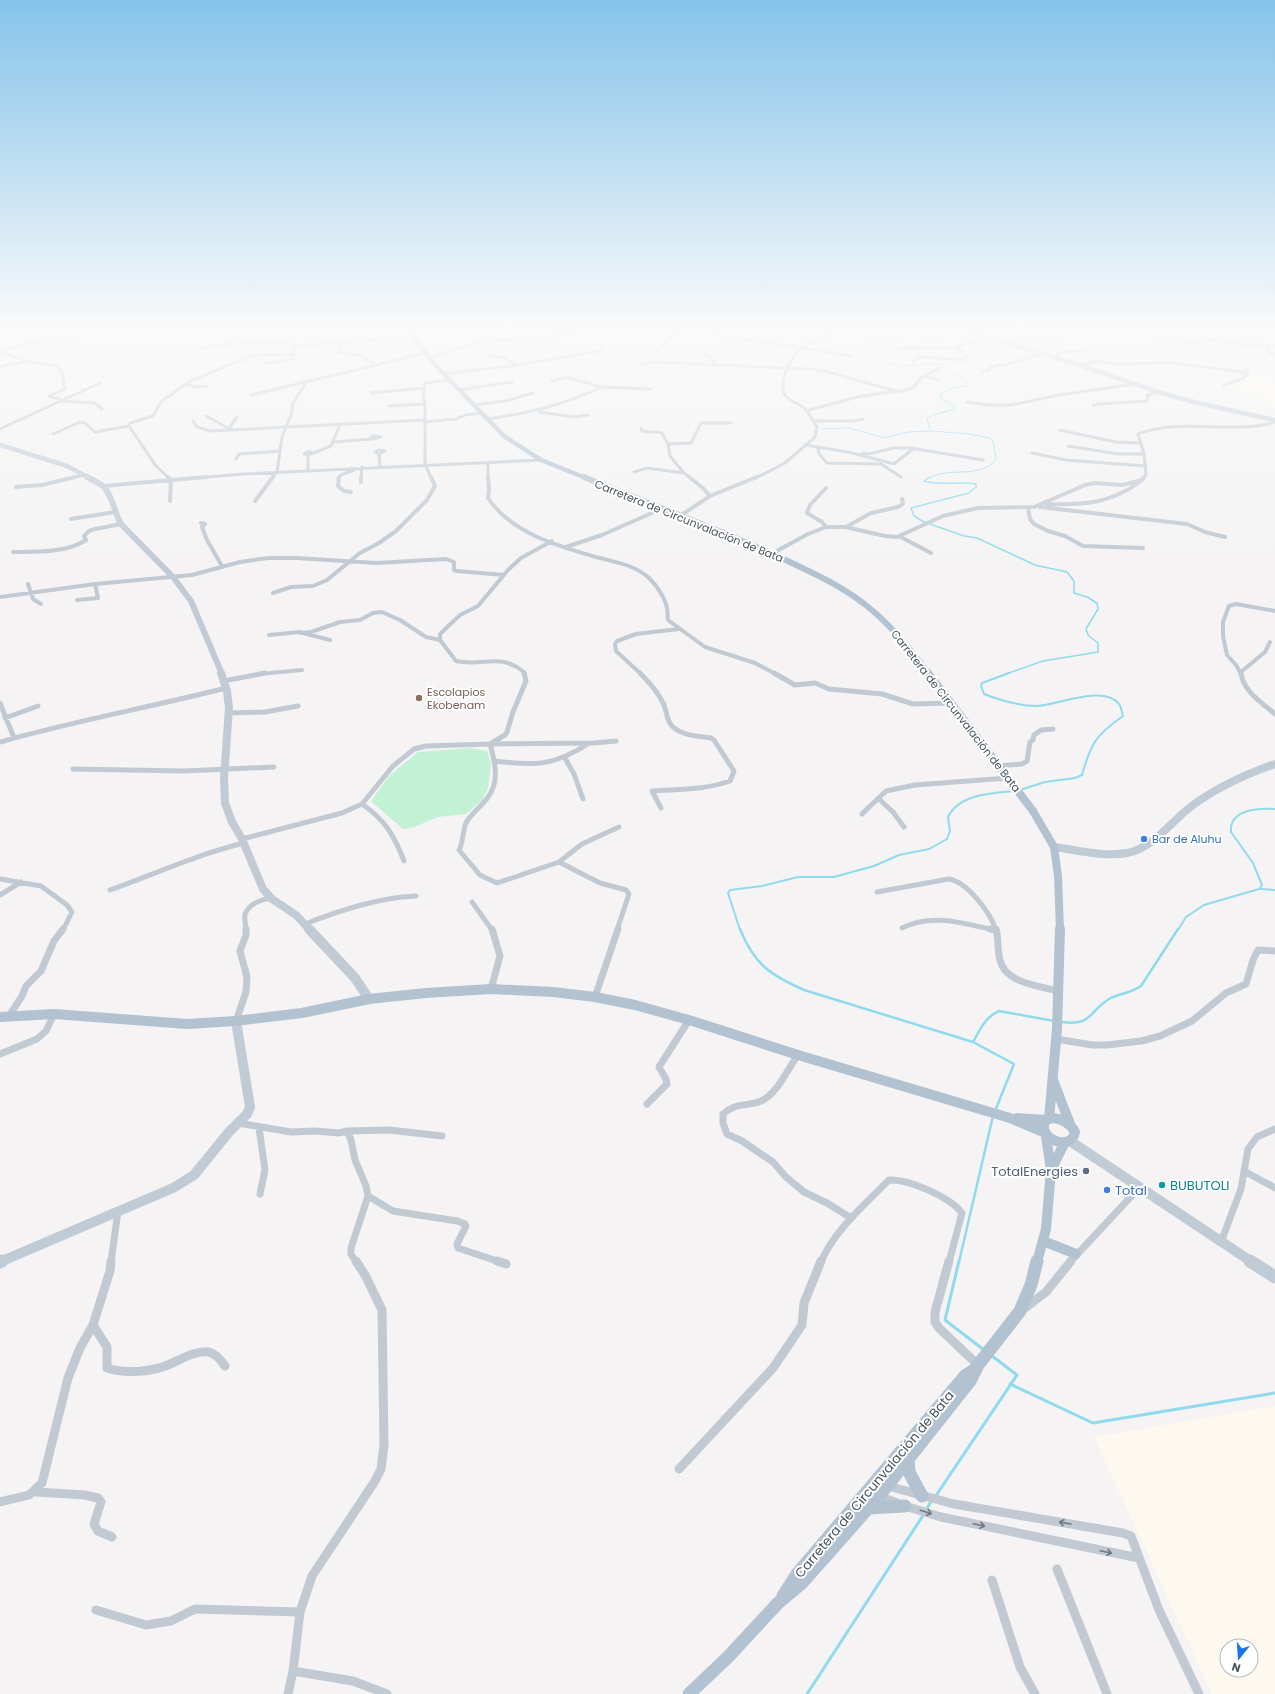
<svg xmlns="http://www.w3.org/2000/svg" width="1275" height="1694" font-family="Poppins,sans-serif">
<style>
.commercial{fill:#fdf9ef;fill-rule:evenodd}
.green{fill:#c3f1d5}
.lines{fill:none;stroke-linecap:round;stroke-linejoin:round}
.stream-far4{stroke:#90daee;stroke-width:1}
.stream-far3{stroke:#90daee;stroke-width:1.5}
.stream-far2{stroke:#90daee;stroke-width:2}
.stream-far1{stroke:#90daee;stroke-width:2.5}
.stream{stroke:#90daee;stroke-width:3}
.street-far4{stroke:#c1cad2;stroke-width:3}
.street-far3{stroke:#c1cad2;stroke-width:4}
.street-far2{stroke:#c1cad2;stroke-width:5}
.street-far1{stroke:#c1cad2;stroke-width:7}
.street{stroke:#c1cad2;stroke-width:9}
.secondary-far4{stroke:#c1cbd6;stroke-width:4.5}
.secondary-far3{stroke:#c1cbd6;stroke-width:6}
.secondary-far2{stroke:#c1cbd6;stroke-width:8}
.secondary-far1{stroke:#c1cbd6;stroke-width:10}
.secondary{stroke:#c1cbd6;stroke-width:13}
.primary-far4{stroke:#b3c2d1;stroke-width:4.5}
.primary-far3{stroke:#b3c2d1;stroke-width:6}
.primary-far2{stroke:#b3c2d1;stroke-width:8}
.primary-far1{stroke:#b3c2d1;stroke-width:10}
.primary{stroke:#b3c2d1;stroke-width:13}
.oneway{stroke:#6e7983}
.education-dot{fill:#8d6e63;stroke:#fff;stroke-width:1.5}
.shop-dot{fill:#3f7fe0;stroke:#fff;stroke-width:1.5}
.service-dot{fill:#5c6f8a;stroke:#fff;stroke-width:1.5}
.culture-dot{fill:#0f9aa8;stroke:#fff;stroke-width:1.5}
.labels{text-anchor:middle;stroke-width:4;stroke-linejoin:round;paint-order:stroke}
.street-label{font-size:11px;fill:#4a5661;stroke:#fff}
.education-label{font-size:11px;fill:#785e54;stroke:#fff;text-anchor:start}
.shop-label{font-size:11px;fill:#366cbe;stroke:#fff;text-anchor:start}
.near-service-label{font-size:13px;fill:#4e5e75;stroke:#fff;text-anchor:end}
.near-culture-label{font-size:13px;fill:#0d838f;stroke:#fff;text-anchor:start}
.near-shop-label{font-size:13px;fill:#366cbe;stroke:#fff;text-anchor:start}
.near-street-label{font-size:13px;fill:#4a5661;stroke:#fff}
</style>
<rect width="100%" height="100%" fill="#f5f3f3"/>
<path class="commercial" d="M 396,327 L 462,327 L 448,337 L 401,339 Z
M 1256,376 L 1275,379 L 1275,409 L 1265,402 L 1270,401 L 1224,385 Z
M 1275,1406 L 1275,1694 L 1212,1694 L 1094,1437 ZM 1227,1646 L 1251,1646 L 1251,1670 L 1227,1670 Z"/>
<path class="green" d="M 471,748 L 487,751 L 491,764 L 488,788 L 482,800 L 466,814 L 437,817 L 412,828 L 403,829 L 371,801 L 389,776 L 418,752 Z"/>
<g class="lines">
<path class="stream-far4" d="M 1048,327 L 1083,332
M 822,429 L 849,428 L 885,438 L 908,432 L 931,431 L 969,434 L 990,438 L 993,441 L 996,459 C 981,480 949,466 929,478
M 930,430 L 927,418 L 936,414 L 955,409 L 955,406 L 941,399 L 941,394 L 952,388 L 968,386 L 970,384 L 946,368 L 945,365 L 932,363 L 899,367 L 891,364 L 872,352 L 865,344 C 881,336 900,346 917,345 C 931,344 946,337 958,331"/>
<path class="stream-far3" d="M 926,523 L 914,516 L 911,508 L 969,493 L 976,487 L 976,484 C 959,481 941,486 924,481 L 930,477
M 930,524 L 964,536 L 977,538 L 1035,565 L 1067,572 L 1074,581 L 1074,593 L 1087,597 L 1097,603 L 1098,609 L 1086,629 L 1088,635 L 1098,643 L 1098,652 L 1043,661 L 1006,674"/>
<path class="stream-far2" d="M 1009,673 L 982,683 L 981,686 L 984,694 C 1002,701 1018,706 1037,706 C 1058,705 1104,684 1119,704 C 1121,707 1122,712 1123,716 C 1096,735 1091,743 1082,775 L 1075,778 L 1045,782 L 1020,790
M 1260,889 L 1275,890
M 740,930 L 728,893 L 730,890 L 762,886 L 798,877 L 834,877 L 874,866 L 899,855 L 929,849 L 947,839 L 950,831 L 948,817 C 959,794 992,793 1014,791
M 1178,930 L 1186,917 L 1204,905 L 1259,889 L 1262,885 L 1253,863 L 1231,832 C 1229,809 1259,808 1275,809"/>
<path class="stream-far1" d="M 740,929 C 754,964 770,975 804,990 L 973,1042
M 1061,1022 C 1093,1026 1087,1013 1109,999 C 1119,993 1130,994 1141,986 L 1178,929
M 995,1111 L 1014,1064 L 973,1042 C 980,1030 985,1017 999,1011 L 1054,1021
M 959,1262 L 993,1116"/>
<path class="stream" d="M 959,1261 L 945,1320 L 984,1350
M 1010,1384 L 1093,1423 L 1275,1393
M 935,1497 L 1017,1375 L 992,1356
M 926,1510 L 932,1500
M 807,1694 L 924,1514"/>
<path class="street-far4" d="M 557,327 L 557,335
M 682,327 L 712,334 L 852,356
M 814,327 L 835,334
M 1250,327 L 1275,331
M 1004,328 L 1021,337 L 1018,338
M 0,331 L 30,330
M 1157,336 L 1177,341 L 1201,343 L 1205,339 L 1241,344 L 1275,346
M 1208,339 L 1200,336 L 1209,332 L 1239,327
M 481,342 L 496,327
M 1003,342 L 1020,339 L 1059,339
M 334,343 L 341,349 L 338,352 L 359,355 L 377,365
M 764,343 L 771,327
M 226,344 C 245,325 271,327 296,327
M 295,346 L 412,337
M 201,349 C 232,342 262,340 294,345
M 658,349 L 683,327
M 1268,349 L 1268,353 L 1275,354
M 0,352 L 26,361 L 57,366 L 62,373 L 65,389 L 49,396 L 62,400
M 0,352 L 52,337 L 64,339 L 74,338
M 899,353 L 898,349 L 901,348 L 957,348
M 704,355 L 711,357 L 713,364
M 489,356 L 504,357 L 515,365
M 1052,357 L 1063,352 L 1083,351
M 430,358 L 481,342 L 599,332
M 913,361 L 920,357 L 965,360 L 967,357 L 957,348 L 958,346 L 992,338
M 264,364 L 293,359 L 293,349 L 295,346 L 282,327
M 642,364 L 653,362 L 808,369 L 824,371 L 896,391
M 1079,365 L 1098,361 L 1116,364 L 1174,363 L 1241,372 L 1245,372 L 1248,369
M 0,367 L 23,362
M 982,371 L 989,370 L 990,367 L 1012,363 L 1042,354
M 444,374 L 510,366 L 600,351 L 602,347
M 925,376 L 939,380
M 551,381 L 566,377 L 601,387 L 651,389
M 184,384 L 196,387 L 207,386
M 1224,385 L 1242,379 L 1247,375 L 1243,372
M 459,390 L 512,382
M 371,393 L 423,388
M 251,395 L 426,353
M 61,401 L 95,403 L 102,409
M 967,402 L 989,405 L 1011,405 L 1059,395 L 1134,384
M 474,405 L 505,401 L 533,393
M 389,406 L 425,404
M 1094,406 L 1093,405 L 1098,404 L 1147,401 L 1148,395 L 1157,392
M 806,411 L 857,397 L 896,391 L 900,392 L 914,387 L 921,378 L 940,368
M 539,412 L 574,417 L 588,415
M 206,416 L 230,429
M 488,419 C 528,413 565,405 601,387
M 193,421 L 197,427 L 210,431 L 424,420
M 813,421 L 853,421 L 863,419
M 424,422 L 456,419 L 465,415 L 481,413
M 129,426 L 130,423 L 153,416 L 161,402 L 188,382 L 251,356 L 293,354
M 129,426 L 156,466 L 169,478
M 641,428 L 642,431 L 662,433 L 668,444 L 670,456 L 684,473 L 691,478
M 0,429 L 100,383
M 231,430 L 231,425 L 237,417
M 1060,430 L 1116,442 L 1140,443
M 53,434 L 80,422 L 85,423 L 95,432 L 129,426
M 373,436 L 381,437 L 373,439 L 370,438 Z
M 334,442 L 372,439
M 668,444 L 691,443 L 701,423 L 731,423
M 806,445 L 848,452 L 894,464 L 914,448
M 1068,446 L 1118,454 L 1144,454
M 817,447 L 820,455 L 827,463 L 881,464 L 901,477
M 379,450 L 385,451 L 379,454 L 375,452 Z
M 307,452 L 312,452 L 313,453 L 308,455 L 304,454 Z
M 314,453 L 331,446 L 339,427
M 1032,453 L 1066,460 L 1146,466
M 379,454 L 380,467
M 308,455 L 308,470
M 862,456 L 861,455 L 863,453 L 869,454 L 893,448 L 911,448 L 983,460
M 236,459 L 239,454 L 280,451
M 634,472 L 647,468 L 684,473
M 72,478 L 84,475
M 195,478 L 243,474 L 541,460
M 272,478 L 277,472 L 282,437 L 291,415 L 293,403 L 308,380
M 338,478 L 341,475 L 354,470
M 361,478 L 362,467
M 431,478 L 425,464 L 425,404 L 423,396 L 425,383 L 450,380
M 488,478 L 488,462
M 756,478 L 785,463 L 815,437 L 817,427 C 813,420 809,413 803,407 C 797,403 789,401 785,395 C 781,389 783,381 785,374 C 797,336 827,337 860,327
M 1143,478 L 1146,475 L 1144,454 L 1138,434 C 1181,417 1231,435 1275,422"/>
<path class="street-far3" d="M 168,477 L 171,480 L 170,501
M 339,477 L 338,486 L 344,491 L 351,492
M 488,477 L 489,489 L 488,498 C 511,533 558,546 596,557 C 615,562 636,565 650,579 C 657,586 665,598 667,608 C 668,612 667,616 668,620 L 705,647 L 755,663 L 776,674
M 689,477 L 703,488 L 710,496
M 361,482 L 361,477
M 103,486 L 206,477
M 16,487 L 42,485 L 75,477
M 826,488 L 810,505 L 807,513 L 822,522 L 826,527
M 255,501 L 273,477
M 1047,504 C 1084,505 1110,504 1141,481
M 1040,507 L 1187,524 L 1205,532 L 1225,537
M 1028,508 L 1030,519 L 1034,524 L 1048,531 L 1065,536 L 1083,546 L 1143,548
M 680,516 L 710,496 L 757,477
M 71,519 L 115,512
M 201,523 L 205,524 L 202,527 L 207,540 L 222,566
M 846,527 L 871,513 L 898,507 L 903,504 L 902,499
M 899,536 L 931,553
M 566,547 L 602,535 L 661,509
M 13,552 C 36,552 66,553 86,540 L 84,536 L 89,531 L 95,529 L 121,524
M 773,553 L 808,534 L 826,527 L 845,527 L 885,536 L 897,537 L 943,516 L 978,508 L 1034,507 L 1085,485 L 1095,483 L 1122,485 L 1142,480 L 1144,477
M 28,584 L 33,599 L 41,604
M 273,593 L 291,587 L 313,586 L 327,580 L 360,553 L 379,543 L 396,531 L 427,500 L 435,486 L 431,477
M 0,597 L 95,584 L 192,575 L 240,562 L 268,558 L 297,558 L 376,563 L 446,559 L 454,562 L 454,570 L 457,571 L 504,575
M 77,600 L 98,598 L 95,584
M 300,633 L 311,632 L 340,622 L 360,620 L 373,613 L 382,612 L 400,620 L 426,637 L 440,640
M 269,635 L 299,632 L 330,640
M 1241,672 L 1265,652 L 1270,642
M 260,674 L 302,670
M 525,674 L 524,672 C 498,652 484,667 456,661 L 440,640 L 440,634 L 460,615 L 478,606 L 508,570 L 521,558 L 552,541
M 641,674 L 616,651 L 615,644 L 617,641 L 636,634 L 679,629
M 1241,674 L 1236,665 L 1227,655 L 1223,636 L 1223,622 L 1229,606 L 1236,604 L 1275,611"/>
<path class="street-far2" d="M 640,673 C 649,682 658,692 663,703 C 667,710 666,720 672,726 C 682,736 698,736 711,738 L 714,740 L 734,771 L 730,781 C 705,790 678,789 652,791 L 661,808
M 774,673 L 795,685 L 815,683 L 829,689 L 882,694 L 913,704 L 951,703
M 1241,673 C 1243,691 1262,703 1275,714
M 224,681 L 265,673
M 0,703 L 14,738
M 229,713 L 265,712 L 298,706
M 5,718 L 38,706
M 616,741 L 594,743 L 490,744 C 495,762 500,781 488,797 C 482,806 473,812 467,821 C 462,830 464,841 459,850 L 480,875 L 497,883 L 559,862 L 582,844 L 619,827
M 0,742 C 75,721 151,707 226,688
M 565,758 L 574,774 L 583,799
M 495,761 C 535,766 553,766 588,744
M 999,766 L 1022,764 L 1027,761 L 1030,742 L 1033,740 L 1034,735 L 1041,730 L 1053,729
M 73,769 L 184,771 L 274,767
M 879,799 L 893,812 L 904,827
M 362,804 C 385,820 394,835 404,861
M 869,807 L 862,814 L 886,791 L 915,785 L 1008,778
M 242,839 L 342,813 L 362,804 L 393,766 L 414,749 L 426,746 L 490,744 L 505,735 L 507,732 L 513,712 L 526,681 L 524,673
M 559,862 L 600,883 L 626,890 L 629,894 L 617,930
M 0,879 L 41,886 L 67,905 L 72,912 L 63,930
M 110,890 C 155,874 198,854 244,843
M 877,892 L 949,879 C 967,882 990,912 996,930
M 0,895 L 21,882
M 472,902 L 492,930
M 305,924 C 341,910 377,898 416,896
M 902,928 C 931,913 964,923 994,930
M 246,930 C 246,925 244,918 245,914 C 249,904 263,898 272,899"/>
<path class="street-far1" d="M 990,929 L 996,930
M 996,929 C 999,939 997,950 1000,960 C 1005,983 1039,986 1058,991
M 491,989 L 500,956 L 492,929
M 595,997 L 618,929
M 9,1016 L 22,996 L 26,986 L 41,971 L 54,941 L 63,929
M 236,1021 L 246,992 L 247,977 L 240,951 L 246,935 L 246,929
M 1056,1039 L 1092,1045 L 1107,1045 L 1141,1041 L 1160,1036 L 1192,1021 L 1226,993 L 1246,984 L 1253,960 L 1258,950 L 1275,951
M 0,1054 L 37,1039 L 46,1031 L 54,1014
M 798,1055 C 787,1070 778,1093 761,1101 C 746,1107 736,1102 723,1114 L 723,1123 L 727,1134 L 742,1141 L 773,1162 L 786,1177 L 804,1192 L 827,1203 L 851,1218
M 647,1104 L 667,1084 L 666,1079 L 659,1067 L 689,1020
M 238,1123 L 291,1132 L 315,1131 L 339,1133 L 347,1131 L 351,1140 L 355,1160 L 366,1186 L 368,1196 L 351,1248 L 351,1254 L 356,1262
M 259,1128 L 265,1170 L 260,1194
M 347,1131 L 389,1130 L 442,1136
M 1244,1171 L 1275,1188
M 368,1196 L 393,1211 L 457,1221 L 465,1224 L 466,1226 L 457,1244 L 458,1248 L 500,1262
M 1221,1242 L 1241,1189 L 1248,1149 L 1257,1137 L 1275,1129
M 111,1262 L 118,1211
M 821,1262 C 833,1232 866,1203 889,1180 C 909,1179 950,1197 962,1213 L 949,1262
M 1070,1262 L 1139,1188"/>
<path class="street" d="M 497,1261 L 506,1264
M 949,1261 L 935,1312 L 935,1322 L 939,1328 L 978,1365
M 1025,1308 L 1046,1292 L 1071,1261
M 93,1325 L 107,1347 L 107,1368 C 125,1374 150,1372 168,1365 C 180,1360 195,1350 209,1352 C 216,1354 221,1360 225,1366
M 679,1469 L 773,1368 L 802,1325 L 804,1303 L 821,1261
M 888,1486 L 954,1504 L 1123,1533 L 1131,1536 L 1159,1610 L 1199,1694
M 36,1492 L 85,1495 L 98,1498 L 101,1502 L 94,1524 L 98,1531 L 112,1537
M 879,1496 L 897,1503
M 0,1502 L 29,1495 L 42,1483 L 68,1378 L 80,1348 L 93,1325 L 110,1271 L 111,1261
M 905,1506 L 941,1517 L 1139,1558
M 1057,1569 L 1107,1694
M 992,1580 L 1020,1667 L 1035,1694
M 96,1610 L 146,1625 L 171,1621 L 195,1609 L 300,1612
M 293,1671 L 353,1681 L 387,1694
M 288,1694 L 293,1671 L 300,1612 L 312,1576 L 375,1481 L 381,1469 L 384,1445 L 382,1310 L 365,1275 L 356,1261"/>
<path class="secondary-far4" d="M 956,327 L 1079,365 L 1161,393 L 1202,404 L 1275,420
M 0,445 L 67,466 L 89,478"/>
<path class="secondary-far3" d="M 87,477 C 92,480 100,483 104,487 C 113,497 114,512 121,524 L 173,577 L 191,601 L 222,674"/>
<path class="secondary-far2" d="M 221,673 L 227,691 L 229,708 L 224,778 L 225,803 L 232,822 L 242,839 L 263,889 L 272,899 L 296,915 L 310,930
M 1054,847 C 1077,850 1103,857 1127,853 C 1154,848 1172,820 1193,805 C 1218,787 1246,774 1275,764"/>
<path class="secondary-far1" d="M 309,929 L 355,978 L 369,999
M 1070,1141 L 1252,1262
M 0,1262 L 173,1188 L 194,1175 L 229,1132 L 247,1114 L 250,1107 L 236,1021"/>
<path class="secondary" d="M 1250,1261 L 1275,1277
M 0,1262 L 2,1261"/>
<path class="primary-far4" d="M 406,327 L 412,337 L 439,369 L 504,436 L 541,460 L 586,478"/>
<path class="primary-far3" d="M 584,477 C 647,503 712,527 775,555 C 809,571 844,586 873,611 C 894,629 912,652 929,674"/>
<path class="primary-far2" d="M 928,673 L 1033,811 L 1054,847 L 1058,876 L 1060,930"/>
<path class="primary-far1" d="M 0,1017 L 54,1014 L 187,1024 L 236,1021 L 302,1013 L 369,999 L 426,993 L 491,989 L 553,992 L 595,997 L 635,1005 L 689,1020 L 798,1055 L 1010,1118 L 1043,1132
M 1053,1080 L 1070,1124
M 1017,1118 L 1046,1120
M 1053,1118 C 1063,1119 1070,1123 1075,1132 C 1071,1153 1035,1138 1046,1120 Z
M 1049,1119 L 1057,1029 L 1060,929
M 1051,1170 L 1065,1142
M 1043,1241 L 1076,1254
M 1037,1262 L 1046,1229 L 1051,1170 L 1046,1136"/>
<path class="primary" d="M 908,1459 L 909,1472 L 922,1496
M 868,1508 L 905,1506
M 783,1596 L 797,1574 L 965,1376 L 974,1370
M 689,1694 L 728,1657 L 778,1603 L 802,1583 L 879,1496 L 970,1381 L 978,1365 L 1020,1311 L 1031,1285 L 1037,1261"/>
</g>
<defs><path id="oneway-shaft" d="M-6 0H5M1.5-3L5.5 0L1.5 3" fill="none" stroke-width="1.6" stroke-linecap="round" stroke-linejoin="round"/></defs>
<g class="oneway">
<use href="#oneway-shaft" transform="translate(926 1512) rotate(17)"/>
<use href="#oneway-shaft" transform="translate(1065 1523) rotate(-170)"/>
<use href="#oneway-shaft" transform="translate(979 1525) rotate(12)"/>
<use href="#oneway-shaft" transform="translate(1106 1552) rotate(12)"/>
</g>
<linearGradient id="sky" x2="0" y2="1"><stop stop-color="#85c3ea"/><stop offset="0.58" stop-color="#fafafa"/><stop offset="1" stop-color="#fafafa" stop-opacity="0"/></linearGradient>
<rect width="1275" height="564" fill="url(#sky)"/>
<circle class="education-dot" cx="419" cy="698" r="4"/>
<g class="shop-dot">
<circle cx="1144" cy="839" r="4"/>
<circle cx="1107" cy="1190" r="4"/>
</g>
<circle class="service-dot" cx="1086" cy="1171" r="4"/>
<circle class="culture-dot" cx="1162" cy="1185" r="4"/>
<g class="labels">
<g class="street-label">
<text transform="translate(689 521) rotate(22)" y="4">Carretera de Circunvalación de Bata</text>
<text transform="translate(956 711) rotate(52)" y="4">Carretera de Circunvalación de Bata</text>
</g>
<g class="education-label">
<text x="427" y="696">Escolapios<tspan x="427" dy="13">Ekobenam</tspan></text>
</g>
<g class="shop-label">
<text x="1152" y="843">Bar de Aluhu</text>
</g>
<g class="near-service-label">
<text x="1078" y="1176">TotalEnergies</text>
</g>
<g class="near-culture-label">
<text x="1170" y="1190">BUBUTOLI</text>
</g>
<g class="near-shop-label">
<text x="1115" y="1195">Total</text>
</g>
<g class="near-street-label">
<text transform="translate(874 1484) rotate(-50)" y="5">Carretera de Circunvalación de Bata</text>
</g>
</g>
<g transform="translate(1239 1658) rotate(197)"><circle r="19" fill="#ffffff" stroke="#b7bbc0"/>
<path d="M0-3L7 15L0 10L-7 15Z" fill="#1a73e8"/>
<text y="-6" font-size="11" font-weight="bold" text-anchor="middle" fill="#4a5661">N</text>
</g>
</svg>
